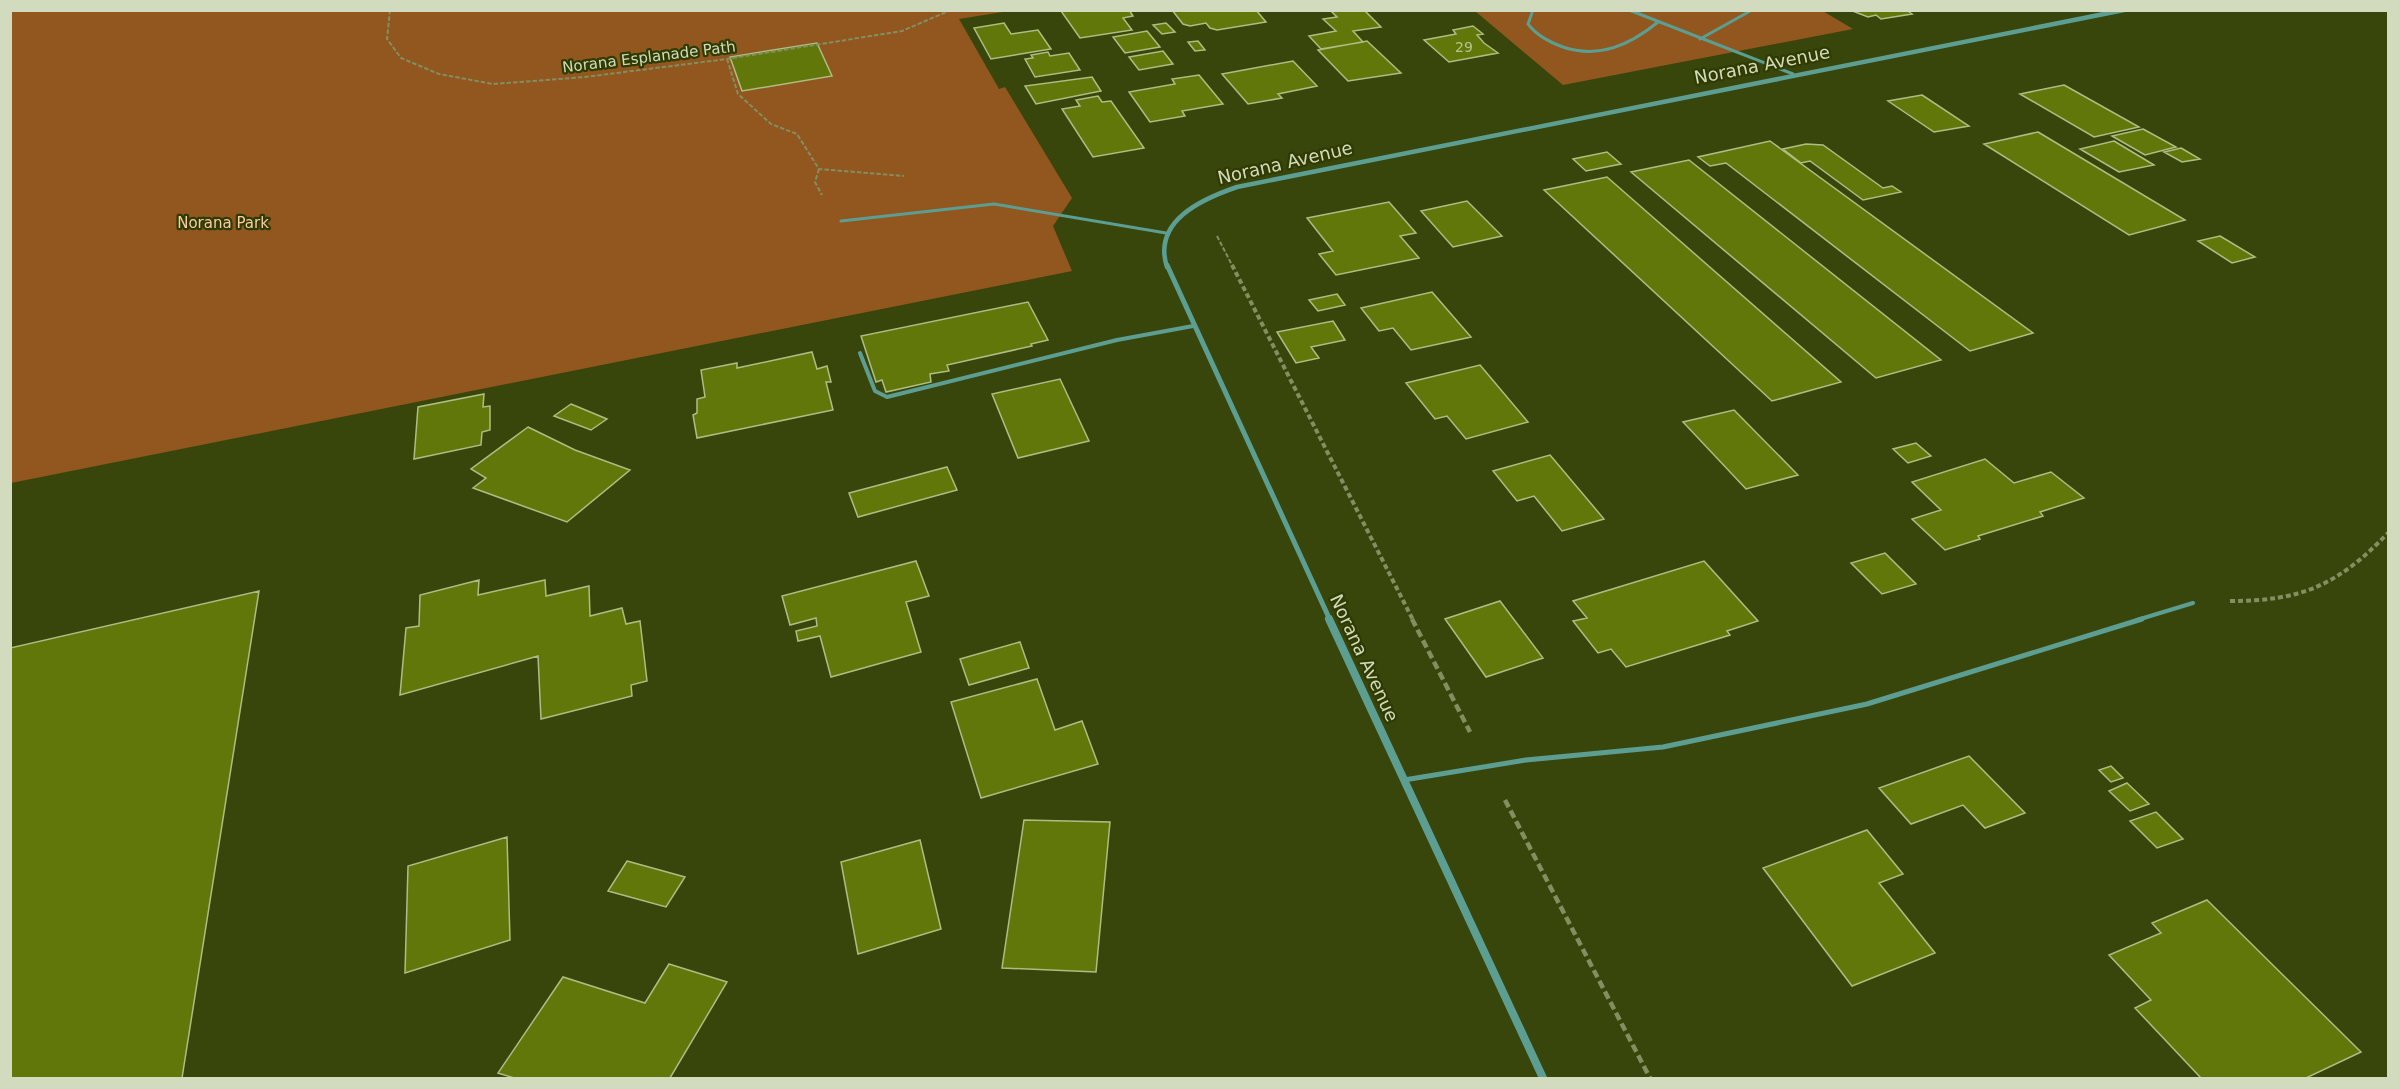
<svg xmlns="http://www.w3.org/2000/svg" width="2399" height="1089" font-family="'DejaVu Sans',sans-serif">
<style>
.green{fill:#91571e}
.building{fill:#62770a;stroke:#adbe84;stroke-width:1.5}
.lines{fill:none;stroke-linecap:round;stroke-linejoin:round}
.path-far2{stroke:#838e61;stroke-width:2;stroke-dasharray:4.5 2;stroke-linecap:butt}
.path-far1{stroke:#838e61;stroke-width:4;stroke-dasharray:5 3;stroke-linecap:butt}
.path{stroke:#838e61;stroke-width:4.5;stroke-dasharray:8 4;stroke-linecap:butt}
.service-far2{stroke:#5c9e92;stroke-width:3}
.service-far1{stroke:#5c9e92;stroke-width:4}
.service{stroke:#5c9e92;stroke-width:5}
.minor-far2{stroke:#5c9e92;stroke-width:4.5}
.minor-far1{stroke:#5c9e92;stroke-width:5}
.minor{stroke:#5c9e92;stroke-width:8}
.labels{text-anchor:middle;stroke-width:4.5;stroke-linejoin:round;paint-order:stroke}
.far-number-label{font-size:14px;fill:#b6c290}
.far-street-label{font-size:15px;fill:#d2dbbd;stroke:#2f3b00}
.far-park-label{font-size:15px;fill:#facba4;stroke:#2f3b00}
.street-label{font-size:18px;fill:#d2dbbd;stroke:#2f3b00}
</style>
<rect width="100%" height="100%" fill="#39460b"/>
<path class="green" d="M 1821,10 L 1853,29 L 1563,85 L 1475,11 Z
M 11,11 L 1009,11 L 959,19 L 999,89 L 1005,87 L 1072,198 L 1053,226 L 1072,271 L 11,483 Z"/>
<path class="building" d="M 1129,10 L 1133,16 L 1123,18 L 1132,30 L 1080,38 L 1061,11 Z
M 1172,10 L 1256,10 L 1266,22 L 1217,30 L 1210,28 L 1206,23 L 1190,26 L 1183,24 Z
M 1330,10 L 1364,10 L 1381,27 L 1353,31 L 1363,42 L 1321,49 L 1309,36 L 1336,31 L 1323,19 L 1337,17 Z
M 1850,10 L 1906,10 L 1912,14 L 1881,19 L 1876,15 L 1868,17 Z
M 1004,23 L 1011,34 L 1038,30 L 1051,49 L 991,59 L 974,28 Z
M 1166,23 L 1175,32 L 1162,34 L 1153,25 Z
M 1473,26 L 1483,34 L 1477,35 L 1484,43 L 1498,53 L 1449,62 L 1424,40 L 1456,34 L 1453,30 Z
M 1147,31 L 1160,47 L 1125,53 L 1113,37 Z
M 1198,41 L 1205,50 L 1195,51 L 1188,42 Z
M 1367,41 L 1401,73 L 1348,81 L 1318,50 Z
M 817,43 L 832,76 L 742,91 L 730,57 Z
M 1163,51 L 1173,64 L 1139,70 L 1129,57 Z
M 1048,52 L 1050,56 L 1069,53 L 1080,70 L 1035,77 L 1025,59 L 1033,58 L 1031,55 Z
M 1293,61 L 1317,86 L 1278,94 L 1282,98 L 1248,104 L 1222,74 Z
M 1199,75 L 1223,104 L 1182,111 L 1185,116 L 1150,122 L 1129,92 L 1175,84 L 1172,79 Z
M 1092,77 L 1101,91 L 1036,104 L 1025,86 Z
M 2064,85 L 2139,127 L 2094,137 L 2020,94 Z
M 1922,95 L 1969,126 L 1934,132 L 1888,101 Z
M 1098,96 L 1102,102 L 1111,101 L 1144,148 L 1093,157 L 1062,109 L 1080,106 L 1076,100 Z
M 2143,129 L 2176,147 L 2145,155 L 2112,136 Z
M 2038,132 L 2185,220 L 2129,235 L 1984,144 Z
M 1770,141 L 2033,333 L 1970,351 L 1726,163 L 1710,166 L 1698,157 Z
M 2114,141 L 2154,165 L 2119,172 L 2080,149 Z
M 1806,144 L 1823,145 L 1883,188 L 1892,186 L 1901,192 L 1863,200 L 1810,161 L 1801,163 L 1783,149 Z
M 2181,148 L 2200,159 L 2182,162 L 2164,152 Z
M 1607,152 L 1621,164 L 1586,171 L 1573,159 Z
M 1689,160 L 1941,360 L 1876,378 L 1631,172 Z
M 1607,177 L 1841,382 L 1772,401 L 1544,190 Z
M 1467,201 L 1502,236 L 1453,247 L 1421,211 Z
M 1389,202 L 1416,233 L 1400,236 L 1419,258 L 1336,275 L 1319,254 L 1333,251 L 1307,218 Z
M 2220,236 L 2255,257 L 2232,263 L 2198,241 Z
M 1432,292 L 1471,337 L 1411,350 L 1393,328 L 1379,331 L 1361,308 Z
M 1337,294 L 1345,305 L 1318,311 L 1309,300 Z
M 1028,302 L 1048,340 L 1031,344 L 1032,346 L 947,365 L 949,371 L 930,374 L 931,382 L 886,392 L 882,380 L 876,382 L 861,336 Z
M 1333,321 L 1345,340 L 1311,347 L 1319,358 L 1296,363 L 1277,332 Z
M 812,352 L 817,369 L 827,366 L 831,382 L 826,382 L 833,410 L 697,438 L 693,415 L 697,413 L 697,399 L 705,397 L 701,370 L 737,363 L 737,368 Z
M 1480,365 L 1528,422 L 1466,439 L 1447,416 L 1435,419 L 1406,383 Z
M 1060,379 L 1089,441 L 1018,458 L 992,394 Z
M 484,394 L 483,407 L 490,406 L 490,430 L 482,432 L 481,445 L 414,459 L 418,407 Z
M 571,404 L 607,419 L 591,430 L 554,416 Z
M 1734,410 L 1798,475 L 1746,489 L 1683,422 Z
M 528,427 L 575,450 L 630,470 L 567,522 L 473,488 L 486,478 L 471,469 Z
M 1916,443 L 1931,456 L 1908,463 L 1893,449 Z
M 1550,455 L 1604,519 L 1562,531 L 1534,496 L 1517,501 L 1493,471 Z
M 1985,459 L 2014,483 L 2051,472 L 2084,498 L 2040,512 L 2043,516 L 1978,536 L 1980,539 L 1945,550 L 1912,519 L 1941,510 L 1912,482 Z
M 947,467 L 957,490 L 858,517 L 849,493 Z
M 1885,553 L 1916,584 L 1882,594 L 1851,563 Z
M 916,561 L 929,596 L 906,602 L 921,652 L 831,677 L 820,636 L 798,641 L 796,631 L 817,626 L 816,618 L 790,625 L 782,596 Z
M 1704,561 L 1758,621 L 1727,631 L 1730,635 L 1626,667 L 1611,649 L 1598,653 L 1573,621 L 1587,618 L 1573,601 Z
M 479,580 L 478,595 L 545,580 L 546,596 L 589,586 L 590,616 L 622,608 L 626,624 L 640,621 L 647,681 L 631,685 L 632,696 L 541,719 L 538,656 L 400,695 L 406,628 L 419,626 L 420,595 Z
M 259,591 L 182,1078 L 10,1078 L 10,648 Z
M 1500,601 L 1543,658 L 1486,677 L 1445,619 Z
M 1020,642 L 1029,668 L 969,685 L 960,659 Z
M 1037,679 L 1055,730 L 1082,721 L 1098,764 L 981,798 L 951,702 Z
M 1969,756 L 2025,813 L 1985,828 L 1963,805 L 1911,824 L 1879,788 Z
M 2111,766 L 2123,778 L 2111,782 L 2099,770 Z
M 2127,783 L 2149,804 L 2130,811 L 2109,791 Z
M 2156,812 L 2183,839 L 2157,848 L 2130,821 Z
M 1024,820 L 1110,822 L 1096,972 L 1002,968 Z
M 1867,830 L 1903,874 L 1879,883 L 1935,953 L 1852,986 L 1763,868 Z
M 507,837 L 510,940 L 405,973 L 408,866 Z
M 920,840 L 941,929 L 858,954 L 841,862 Z
M 627,861 L 685,877 L 666,907 L 608,891 Z
M 2207,900 L 2361,1052 L 2306,1078 L 2201,1078 L 2135,1008 L 2151,1000 L 2109,955 L 2161,933 L 2152,923 Z
M 669,964 L 727,982 L 670,1078 L 514,1078 L 498,1073 L 563,977 L 645,1003 Z"/>
<g class="lines">
<path class="path-far2" d="M 390,10 L 387,39 L 401,58 L 439,74 L 493,84 L 585,77 L 727,59 L 902,31 L 951,10
M 727,59 L 738,94 L 771,124 L 797,134 L 819,169 L 904,176
M 819,169 L 815,182 L 822,195
M 1217,236 L 1233,267"/>
<path class="path-far1" d="M 1232,265 L 1413,620
M 2230,601 C 2302,601 2338,585 2388,533"/>
<path class="path" d="M 1412,619 L 1470,732
M 1505,800 L 1650,1078"/>
<path class="service-far2" d="M 1533,10 L 1528,24 C 1537,36 1549,42 1563,47 C 1599,59 1630,45 1658,22
M 1629,10 L 1793,74
M 1700,39 L 1752,10
M 841,221 L 994,204 L 1166,233"/>
<path class="service-far1" d="M 860,353 L 875,391 L 887,397 L 1117,340 L 1193,326
M 2137,620 L 2193,603"/>
<path class="service" d="M 1404,780 L 1526,760 L 1663,747 L 1867,704 L 2142,619"/>
<path class="minor-far2" d="M 1167,267 C 1152,221 1202,199 1237,187 L 2124,10"/>
<path class="minor-far1" d="M 1167,265 L 1330,620"/>
<path class="minor" d="M 1329,619 L 1543,1078"/>
</g>
<g class="labels">
<g class="far-number-label">
<text x="1464" y="52">29</text>
</g>
<g class="far-street-label">
<text transform="translate(649 57) rotate(-7)" y="5">Norana Esplanade Path</text>
</g>
<g class="far-park-label">
<text x="223" y="228">Norana Park</text>
</g>
<g class="street-label">
<text transform="translate(1762 65) rotate(-11)" y="6">Norana Avenue</text>
<text transform="translate(1285 163) rotate(-13)" y="6">Norana Avenue</text>
<text transform="translate(1364 658) rotate(65)" y="6">Norana Avenue</text>
</g>
</g>
<rect width="2399" height="1089" fill="none" stroke="#d2dbbd" stroke-width="24"/>
</svg>
